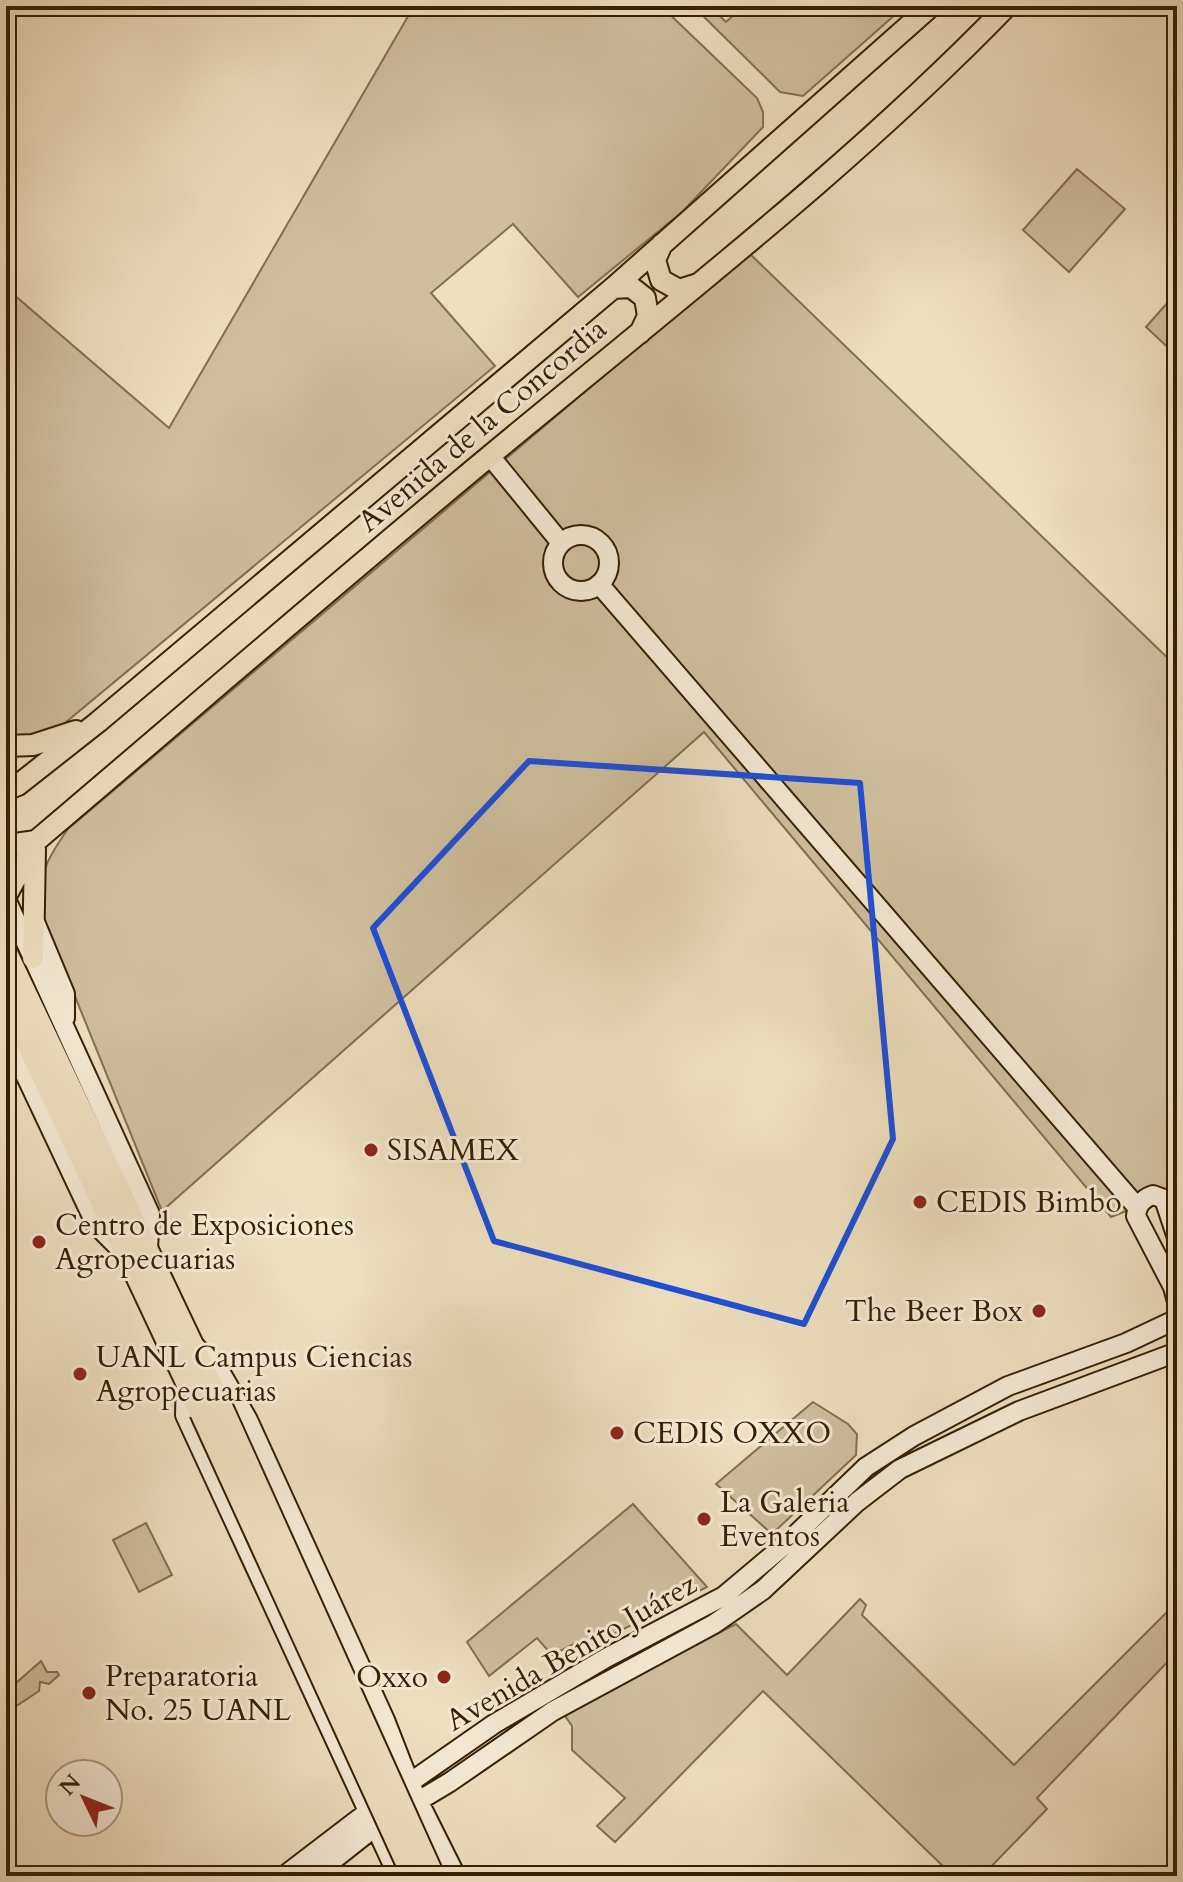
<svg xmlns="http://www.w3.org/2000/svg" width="1183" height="1882" font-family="Cardo,serif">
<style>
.green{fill:#cfbf9e;stroke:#82704f;stroke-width:2}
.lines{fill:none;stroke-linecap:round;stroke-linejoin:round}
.secondary-casing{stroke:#352000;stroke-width:22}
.primary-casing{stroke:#352000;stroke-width:24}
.highway-casing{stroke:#352000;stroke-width:26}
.secondary{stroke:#f4ead5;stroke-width:18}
.primary{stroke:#eedfbe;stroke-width:20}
.highway{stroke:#eedfbe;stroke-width:22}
.highway-bridge-casing{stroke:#352000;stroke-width:26;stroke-linecap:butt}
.highway-bridge{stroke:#eedfbe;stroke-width:22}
.marked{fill:none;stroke:#1d4ed8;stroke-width:6;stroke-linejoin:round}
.poi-dot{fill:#8f2418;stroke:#f4ead5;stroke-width:3}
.labels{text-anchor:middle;stroke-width:6;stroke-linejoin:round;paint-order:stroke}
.street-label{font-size:30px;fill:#352000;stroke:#f4ead5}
.poi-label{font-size:30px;fill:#352000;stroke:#f4ead5;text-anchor:start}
</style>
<rect width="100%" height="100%" fill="#eedfbe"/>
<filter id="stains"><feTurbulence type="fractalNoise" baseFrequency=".0025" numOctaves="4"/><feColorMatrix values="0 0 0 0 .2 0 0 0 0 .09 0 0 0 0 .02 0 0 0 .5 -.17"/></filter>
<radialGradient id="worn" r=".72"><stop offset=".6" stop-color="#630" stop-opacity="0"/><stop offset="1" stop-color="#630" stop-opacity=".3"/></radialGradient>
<path class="green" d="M 414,6 L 661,6 L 757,98 L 763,112 L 763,127 L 682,212 L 578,297 L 513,224 L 431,293 L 495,366 L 60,727 L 32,736 L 6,738 L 6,288 L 169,428 Z
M 693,6 L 709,6 L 726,22 L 744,6 L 905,6 L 803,96 L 780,92 Z
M 1077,169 L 1125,209 L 1069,272 L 1023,230 Z
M 749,253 L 1177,667 L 1177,1191 L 1111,1217 L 704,732 L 162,1211 L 40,910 C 40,872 46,860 68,829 Z
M 1177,292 L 1177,356 L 1146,327 Z
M 813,1402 L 848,1424 L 857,1434 L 856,1455 L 772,1534 L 716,1484 Z
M 633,1504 L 707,1587 L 588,1647 L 582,1640 L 552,1655 L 537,1638 L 489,1676 L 467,1642 Z
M 146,1523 L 172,1575 L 139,1592 L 113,1540 Z
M 860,1599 L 866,1605 L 862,1615 L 1014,1765 L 1177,1602 L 1177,1652 L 1037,1798 L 1047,1809 L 982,1876 L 953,1876 L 763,1691 L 615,1842 L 597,1826 L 625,1798 L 572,1750 L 572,1726 L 563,1713 L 736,1624 L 787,1675 Z
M 41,1661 L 47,1672 L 57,1672 L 59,1675 L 49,1684 L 40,1682 L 39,1691 L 6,1713 L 6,1679 L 16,1683 Z"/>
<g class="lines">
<defs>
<path id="secondary" d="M 490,456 L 561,543
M553 563a28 28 0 1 1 56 0a28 28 0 1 1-56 0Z
M 599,584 L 1137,1207
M 6,899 L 150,1214 L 148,1248
M 35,922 L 65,994 L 65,1018
M 6,1034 L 96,1225 L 123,1252
M 1177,1238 L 1164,1199 L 1153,1195 C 1142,1199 1137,1205 1136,1216 L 1173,1287 L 1177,1302
M 195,1346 L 221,1373 L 248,1420 L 385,1720 L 410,1784 L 456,1876
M 186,1378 L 185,1415 L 398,1876
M 284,1876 L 369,1811 L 494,1724 L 606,1658 L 724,1596 L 787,1543 L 866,1467 L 914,1436 L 1008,1386 L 1126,1343 L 1177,1319
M 313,1876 L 375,1827 L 450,1782 L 553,1711 L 714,1624 L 763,1590 L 857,1502 L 900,1469 L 1019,1411 L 1177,1352"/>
<path id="primary" d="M 662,244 L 655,260 L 661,280 L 679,290 L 698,284
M 613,288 L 631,287 L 645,298 L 648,316 L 640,333
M 6,746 L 33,745 L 76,731
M 6,790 L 18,785 L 98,722 L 613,288 L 931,6
M 6,839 L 15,844 L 36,841
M 6,896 L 36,841 C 201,701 365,558 532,421 C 694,287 861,157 1007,6
M 33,958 L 35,849"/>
<path id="highway" d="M 6,953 L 220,1404
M 6,997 L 201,1412"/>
</defs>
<use href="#secondary" class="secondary-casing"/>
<use href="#primary" class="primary-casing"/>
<use href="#highway" class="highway-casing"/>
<use href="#secondary" class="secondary"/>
<use href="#primary" class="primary"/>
<use href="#highway" class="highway"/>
<defs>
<path id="highway-bridge" d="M 220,1404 L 433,1876
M 201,1412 L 413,1876"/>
</defs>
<use href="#highway-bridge" class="highway-bridge-casing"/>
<use href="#highway-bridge" class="highway-bridge"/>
</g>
<path class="marked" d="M 529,761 L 860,783 L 893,1139 L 804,1324 L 494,1241 L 373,928 Z"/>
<g class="poi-dot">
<circle cx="371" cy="1150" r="8"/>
<circle cx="920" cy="1202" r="8"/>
<circle cx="39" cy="1242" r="8"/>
<circle cx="1039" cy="1311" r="8"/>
<circle cx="80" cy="1374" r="8"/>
<circle cx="617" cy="1433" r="8"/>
<circle cx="704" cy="1519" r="8"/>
<circle cx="444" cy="1677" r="8"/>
<circle cx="89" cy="1693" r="8"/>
</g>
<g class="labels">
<g class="street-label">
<text transform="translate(482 425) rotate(-40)" y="10">Avenida de la Concordia</text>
<text transform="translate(571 1652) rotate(-30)" y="10">Avenida Benito Juárez</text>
</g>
<g class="poi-label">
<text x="387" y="1160">SISAMEX</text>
<text x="936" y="1212">CEDIS Bimbo</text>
<text x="55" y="1235">Centro de Exposiciones<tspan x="55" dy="34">Agropecuarias</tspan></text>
<text x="1023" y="1321" text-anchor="end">The Beer Box</text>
<text x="96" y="1367">UANL Campus Ciencias<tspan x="96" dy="34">Agropecuarias</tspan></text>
<text x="633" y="1443">CEDIS OXXO</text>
<text x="720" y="1512">La Galeria<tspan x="720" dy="34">Eventos</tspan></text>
<text x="105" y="1686">Preparatoria<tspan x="105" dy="34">No. 25 UANL</tspan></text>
<text x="428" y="1687" text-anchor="end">Oxxo</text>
</g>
</g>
<rect width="1183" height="1882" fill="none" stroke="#eedfbe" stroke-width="32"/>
<rect x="8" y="8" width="1167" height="1866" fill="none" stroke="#352000" stroke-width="4"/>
<rect x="16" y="16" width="1151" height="1850" fill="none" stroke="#352000" stroke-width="2"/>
<g transform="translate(84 1798) rotate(313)"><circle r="38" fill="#f4ead5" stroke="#a89980" stroke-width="2"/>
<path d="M0-6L14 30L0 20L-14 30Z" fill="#8f2418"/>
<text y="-12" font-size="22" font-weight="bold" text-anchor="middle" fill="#352000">N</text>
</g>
<rect width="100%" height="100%" filter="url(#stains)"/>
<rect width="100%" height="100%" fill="url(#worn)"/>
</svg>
